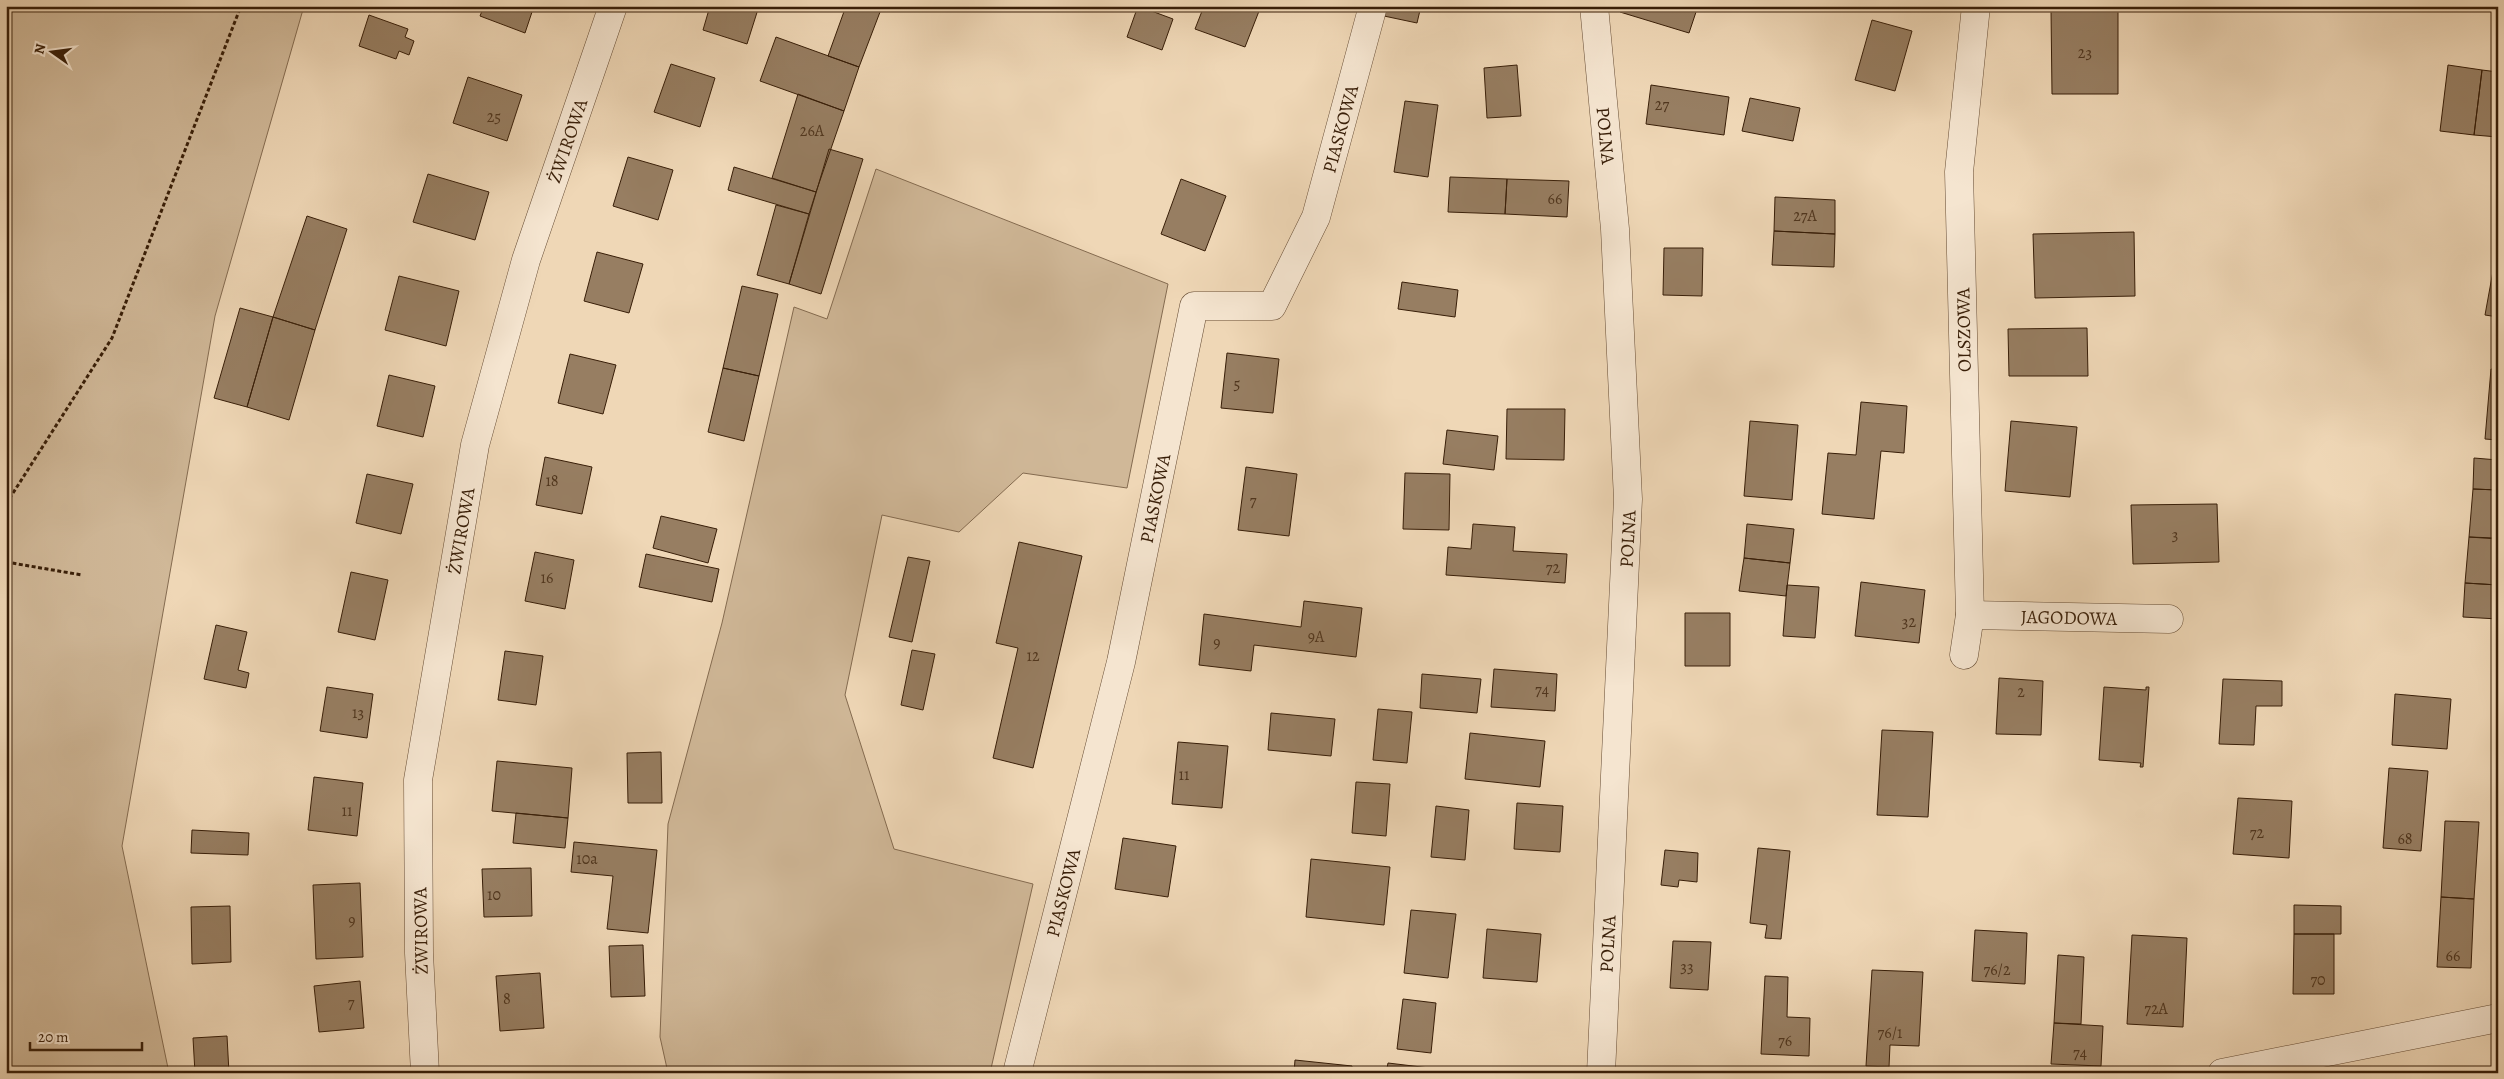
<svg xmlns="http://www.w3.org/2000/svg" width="2504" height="1079" font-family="Alegreya,serif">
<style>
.green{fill:#d0b898;stroke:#846b50}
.building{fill:#977e62;stroke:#381e08}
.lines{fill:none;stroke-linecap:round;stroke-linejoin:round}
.street-casing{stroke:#664c34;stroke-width:29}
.path{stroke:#381e08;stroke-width:3;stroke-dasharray:4 2.5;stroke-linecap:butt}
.street{stroke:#f5e5d0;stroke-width:28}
.labels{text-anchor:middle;stroke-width:5;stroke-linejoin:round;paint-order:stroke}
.number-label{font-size:16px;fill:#50361e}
.street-label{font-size:19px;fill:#381e08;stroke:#f5e5d0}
</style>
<rect width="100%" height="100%" fill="#efd7b6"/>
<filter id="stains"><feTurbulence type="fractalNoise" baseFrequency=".004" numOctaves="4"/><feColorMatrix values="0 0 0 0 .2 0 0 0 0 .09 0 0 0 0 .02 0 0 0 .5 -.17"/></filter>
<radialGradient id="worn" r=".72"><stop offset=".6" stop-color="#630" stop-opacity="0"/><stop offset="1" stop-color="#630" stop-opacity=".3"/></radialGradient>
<path class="green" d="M 6,6 L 304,6 L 215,316 L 122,846 L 169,1073 L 6,1073 Z
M 876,169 L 1168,284 L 1127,488 L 1023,473 L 959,532 L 882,515 L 845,695 L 894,849 L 1033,884 L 990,1073 L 668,1073 L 660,1037 L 668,824 L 722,623 L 794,307 L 827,319 Z"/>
<path class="building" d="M 484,6 L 534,6 L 525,33 L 480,16 Z
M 710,6 L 759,6 L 747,44 L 703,30 Z
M 846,6 L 865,6 L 880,12 L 859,67 L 828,56 Z
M 1138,6 L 1173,19 L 1162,50 L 1127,37 Z
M 1204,6 L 1261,6 L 1245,47 L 1195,29 Z
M 1386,6 L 1421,6 L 1417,23 L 1384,16 Z
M 1622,6 L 1698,6 L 1689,33 L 1620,12 Z
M 2051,10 L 2118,10 L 2118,94 L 2052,94 Z
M 369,15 L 408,29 L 405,37 L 414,41 L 409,55 L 399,51 L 396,59 L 359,46 Z
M 1872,20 L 1912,31 L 1895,91 L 1855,80 Z
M 776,37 L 859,67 L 844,111 L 760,81 Z
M 671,64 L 715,78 L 700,127 L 654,112 Z
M 1517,65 L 1521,116 L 1487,118 L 1484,68 Z
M 2448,65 L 2482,70 L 2474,135 L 2440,131 Z
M 2482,70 L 2498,72 L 2498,137 L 2474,135 Z
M 468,77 L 522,95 L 507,141 L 453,123 Z
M 1651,85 L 1729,97 L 1724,135 L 1646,124 Z
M 798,94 L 844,111 L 816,192 L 772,178 Z
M 1750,98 L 1800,108 L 1793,141 L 1742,131 Z
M 1405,101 L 1438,105 L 1428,177 L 1394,172 Z
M 829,149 L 863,159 L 821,294 L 789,284 Z
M 628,157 L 673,170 L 658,220 L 613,206 Z
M 734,167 L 816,192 L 809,214 L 728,190 Z
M 428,174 L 489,192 L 475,240 L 413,222 Z
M 1450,177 L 1507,179 L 1505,214 L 1448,212 Z
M 1181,179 L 1226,196 L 1205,251 L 1161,234 Z
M 1507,179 L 1569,181 L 1567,217 L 1505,214 Z
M 1775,197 L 1835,200 L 1835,234 L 1774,231 Z
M 776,205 L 809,214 L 789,284 L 757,275 Z
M 307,216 L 347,229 L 315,330 L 273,317 Z
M 1774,231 L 1835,234 L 1834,267 L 1772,265 Z
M 2134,232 L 2135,296 L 2035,298 L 2033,234 Z
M 1664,248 L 1703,248 L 1702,296 L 1663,295 Z
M 597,252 L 643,264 L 629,313 L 584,301 Z
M 2495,260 L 2498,261 L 2498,317 L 2485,315 Z
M 399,276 L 459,291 L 446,346 L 385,330 Z
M 1402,282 L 1458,290 L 1455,317 L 1398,309 Z
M 742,286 L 778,294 L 759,376 L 723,368 Z
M 240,308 L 273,317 L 247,407 L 214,398 Z
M 273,317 L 315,330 L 289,420 L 247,407 Z
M 2087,328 L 2088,376 L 2009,376 L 2008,329 Z
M 1227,353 L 1279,359 L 1273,413 L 1221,408 Z
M 570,354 L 616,365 L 603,414 L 558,403 Z
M 723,368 L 759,376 L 744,441 L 708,432 Z
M 2491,369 L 2498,370 L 2498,440 L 2485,439 Z
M 389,375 L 435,386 L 423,437 L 377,426 Z
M 1861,402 L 1907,406 L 1904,453 L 1881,451 L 1874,519 L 1822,514 L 1828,453 L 1856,455 Z
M 1507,409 L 1565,409 L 1564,460 L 1506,459 Z
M 1750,421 L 1798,425 L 1792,500 L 1744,496 Z
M 2011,421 L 2077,427 L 2070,497 L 2005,491 Z
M 1447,430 L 1498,436 L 1494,470 L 1443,464 Z
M 545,457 L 592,467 L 582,514 L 536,505 Z
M 2474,458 L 2498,460 L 2498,490 L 2473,489 Z
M 1246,467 L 1297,474 L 1289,536 L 1238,530 Z
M 1405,473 L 1450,474 L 1449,530 L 1403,529 Z
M 367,474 L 413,484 L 401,534 L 356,523 Z
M 2473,489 L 2498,490 L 2496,538 L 2469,537 Z
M 2217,504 L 2219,562 L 2133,564 L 2131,505 Z
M 661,516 L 717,529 L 708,563 L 653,548 Z
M 1473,524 L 1515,527 L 1513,551 L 1567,554 L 1565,583 L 1446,575 L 1448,547 L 1471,549 Z
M 1747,524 L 1794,529 L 1790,563 L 1744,558 Z
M 2469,537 L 2498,539 L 2498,585 L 2465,583 Z
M 1019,542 L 1082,556 L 1033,768 L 993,758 L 1018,648 L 996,643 Z
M 535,552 L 574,560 L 565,609 L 525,601 Z
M 646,554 L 719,569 L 712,602 L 639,587 Z
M 908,557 L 930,561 L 912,642 L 889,637 Z
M 1744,558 L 1790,563 L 1786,596 L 1739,591 Z
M 351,572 L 388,580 L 375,640 L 338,632 Z
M 1861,582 L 1925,590 L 1919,643 L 1855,636 Z
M 2465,583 L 2498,585 L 2498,619 L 2463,617 Z
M 1787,585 L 1819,587 L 1815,638 L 1783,636 Z
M 1304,601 L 1362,608 L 1356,657 L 1254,645 L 1251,671 L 1199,665 L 1204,614 L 1301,627 Z
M 1685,613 L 1730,613 L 1730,666 L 1685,666 Z
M 216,625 L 247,632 L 238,670 L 249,673 L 246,688 L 204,679 Z
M 912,650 L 935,654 L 923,710 L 901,705 Z
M 505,651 L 543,656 L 536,705 L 498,700 Z
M 1494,669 L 1557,674 L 1555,711 L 1491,707 Z
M 1422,674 L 1481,679 L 1477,713 L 1420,708 Z
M 1999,678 L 2043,681 L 2041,735 L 1996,734 Z
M 2223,679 L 2282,681 L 2282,706 L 2256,706 L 2254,745 L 2219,744 Z
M 327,687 L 373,694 L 367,738 L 320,731 Z
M 2104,687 L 2146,690 L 2146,687 L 2149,687 L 2143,767 L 2140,767 L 2141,763 L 2099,760 Z
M 2395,694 L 2451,699 L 2447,749 L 2392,745 Z
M 1378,709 L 1412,712 L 1407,763 L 1373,760 Z
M 1271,713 L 1335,719 L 1331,756 L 1268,750 Z
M 1882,730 L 1933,732 L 1928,817 L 1877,815 Z
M 1470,733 L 1545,741 L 1540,787 L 1465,779 Z
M 1178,742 L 1228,746 L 1222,808 L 1172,804 Z
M 661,752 L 662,803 L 628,803 L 627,753 Z
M 497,761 L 572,768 L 568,818 L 492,811 Z
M 2389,768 L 2428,771 L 2421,851 L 2383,848 Z
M 314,777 L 363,783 L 357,836 L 308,830 Z
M 1356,782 L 1390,784 L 1386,836 L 1352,833 Z
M 2238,798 L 2292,801 L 2289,858 L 2233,854 Z
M 1517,803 L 1563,806 L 1560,852 L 1514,849 Z
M 1436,806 L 1469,810 L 1465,860 L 1431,857 Z
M 516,813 L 568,818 L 565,848 L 513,843 Z
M 2445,821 L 2479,822 L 2474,899 L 2441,897 Z
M 192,830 L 249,833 L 248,855 L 191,853 Z
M 1123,838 L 1176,846 L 1168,897 L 1115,889 Z
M 574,842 L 657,850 L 648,933 L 607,929 L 613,876 L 571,872 Z
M 1758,848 L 1790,851 L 1781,939 L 1765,938 L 1767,925 L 1750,923 Z
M 1665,850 L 1698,853 L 1697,882 L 1679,880 L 1678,887 L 1661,885 Z
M 1311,859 L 1390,867 L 1384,925 L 1306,917 Z
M 531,868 L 532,916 L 484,917 L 482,869 Z
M 360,883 L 363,957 L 316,959 L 313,885 Z
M 2441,897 L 2474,899 L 2471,968 L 2437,967 Z
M 2294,905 L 2341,906 L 2341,934 L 2294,934 Z
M 230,906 L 231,962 L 192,964 L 191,907 Z
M 1411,910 L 1456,914 L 1448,978 L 1404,973 Z
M 1487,929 L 1541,934 L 1537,982 L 1483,978 Z
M 1975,930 L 2027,933 L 2025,984 L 1972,981 Z
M 2294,934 L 2334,934 L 2334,994 L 2293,994 Z
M 2132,935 L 2187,938 L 2183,1027 L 2127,1024 Z
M 1673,941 L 1711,942 L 1708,990 L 1670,988 Z
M 643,945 L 645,996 L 611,997 L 609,946 Z
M 2058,955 L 2084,957 L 2081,1024 L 2054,1023 Z
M 1872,970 L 1923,972 L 1919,1046 L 1890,1045 L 1889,1067 L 1866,1066 Z
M 540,973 L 544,1028 L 500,1031 L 496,976 Z
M 1765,976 L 1788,977 L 1787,1017 L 1810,1018 L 1809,1056 L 1761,1054 Z
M 360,981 L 364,1028 L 319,1032 L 314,986 Z
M 1403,999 L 1436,1003 L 1431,1053 L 1397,1049 Z
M 2054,1023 L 2103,1026 L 2101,1066 L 2051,1064 Z
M 227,1036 L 229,1073 L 195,1073 L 193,1038 Z
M 1295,1060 L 1352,1066 L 1352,1073 L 1294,1073 Z
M 1388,1063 L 1438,1069 L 1437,1073 L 1386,1073 Z"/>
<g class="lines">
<defs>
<g id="street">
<path id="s1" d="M 1594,6 L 1615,229 L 1628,499 L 1601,1073"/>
<path id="s2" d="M 1970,615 L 2169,619"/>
<path d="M 1964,655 L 1970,615 L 1959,172 L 1976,6"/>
<path id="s3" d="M 425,1073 L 419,953 L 418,780 L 475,445 L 526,260 L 613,6"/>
<path id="s4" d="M 1017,1073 L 1121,662 L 1194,306 L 1272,306 L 1316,217 L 1373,6"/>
<path d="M 2222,1073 L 2498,1018"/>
</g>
</defs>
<use href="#street" class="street-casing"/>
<path class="path" d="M 6,504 L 112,338 L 241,6
M 6,562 L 82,575"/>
<use href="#street" class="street"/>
</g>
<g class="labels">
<g class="number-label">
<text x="2085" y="58">23</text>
<text x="1662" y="110">27</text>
<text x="494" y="122">25</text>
<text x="812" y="136">26A</text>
<text x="1555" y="204">66</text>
<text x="1805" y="221">27A</text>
<text x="1237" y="389">5</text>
<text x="552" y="486">18</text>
<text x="1253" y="506">7</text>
<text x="2175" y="540">3</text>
<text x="1553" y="573">72</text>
<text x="547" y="583">16</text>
<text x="1909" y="627">32</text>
<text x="1316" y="642">9A</text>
<text x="1217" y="648">9</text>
<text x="1033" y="661">12</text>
<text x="1542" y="695">74</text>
<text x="2021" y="697">2</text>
<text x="358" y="718">13</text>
<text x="1184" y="780">11</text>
<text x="347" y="816">11</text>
<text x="2257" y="838">72</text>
<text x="2405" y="844">68</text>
<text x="587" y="864">10a</text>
<text x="494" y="900">10</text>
<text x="352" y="926">9</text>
<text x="2453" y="961">66</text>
<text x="1687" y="972">33</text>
<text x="1997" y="975">76/2</text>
<text x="2318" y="985">70</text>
<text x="507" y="1004">8</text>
<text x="351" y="1008">7</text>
<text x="2156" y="1014">72A</text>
<text x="1890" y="1038">76/1</text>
<text x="1785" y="1046">76</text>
<text x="2080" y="1058">74</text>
</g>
<g class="street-label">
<text dy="7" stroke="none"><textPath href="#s4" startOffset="1056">PIASKOWA</textPath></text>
<text dy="7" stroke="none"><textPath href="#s1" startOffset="130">POLNA</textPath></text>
<text dy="7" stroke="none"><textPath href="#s3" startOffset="951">ŻWIROWA</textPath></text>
<text transform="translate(1963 330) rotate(-91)" y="7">OLSZOWA</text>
<text dy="7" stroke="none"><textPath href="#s4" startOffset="591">PIASKOWA</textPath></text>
<text dy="7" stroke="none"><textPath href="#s3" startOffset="546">ŻWIROWA</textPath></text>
<text transform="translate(1627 539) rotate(-87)" y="7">POLNA</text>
<text dy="7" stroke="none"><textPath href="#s2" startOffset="99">JAGODOWA</textPath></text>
<text dy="7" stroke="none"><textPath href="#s4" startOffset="186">PIASKOWA</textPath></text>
<text transform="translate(420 931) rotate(-91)" y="7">ŻWIROWA</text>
<text transform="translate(1607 944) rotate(-87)" y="7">POLNA</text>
</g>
</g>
<rect width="2504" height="1079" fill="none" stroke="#efd7b6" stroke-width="25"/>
<rect x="8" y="8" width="2489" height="1064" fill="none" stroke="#381e08" stroke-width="2.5"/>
<rect x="12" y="12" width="2479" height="1054" fill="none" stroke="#381e08"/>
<g transform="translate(52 52) rotate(284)" stroke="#f5e5d0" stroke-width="4" paint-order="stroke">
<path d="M0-4L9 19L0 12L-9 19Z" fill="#381e08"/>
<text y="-8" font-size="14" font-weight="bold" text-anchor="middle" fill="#381e08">N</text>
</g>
<path d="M30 1042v8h112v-8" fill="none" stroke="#381e08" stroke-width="2.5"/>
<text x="38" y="1042" font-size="15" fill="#381e08" stroke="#f5e5d0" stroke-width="4" paint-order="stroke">20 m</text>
<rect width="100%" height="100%" filter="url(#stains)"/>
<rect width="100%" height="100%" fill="url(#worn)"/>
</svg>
